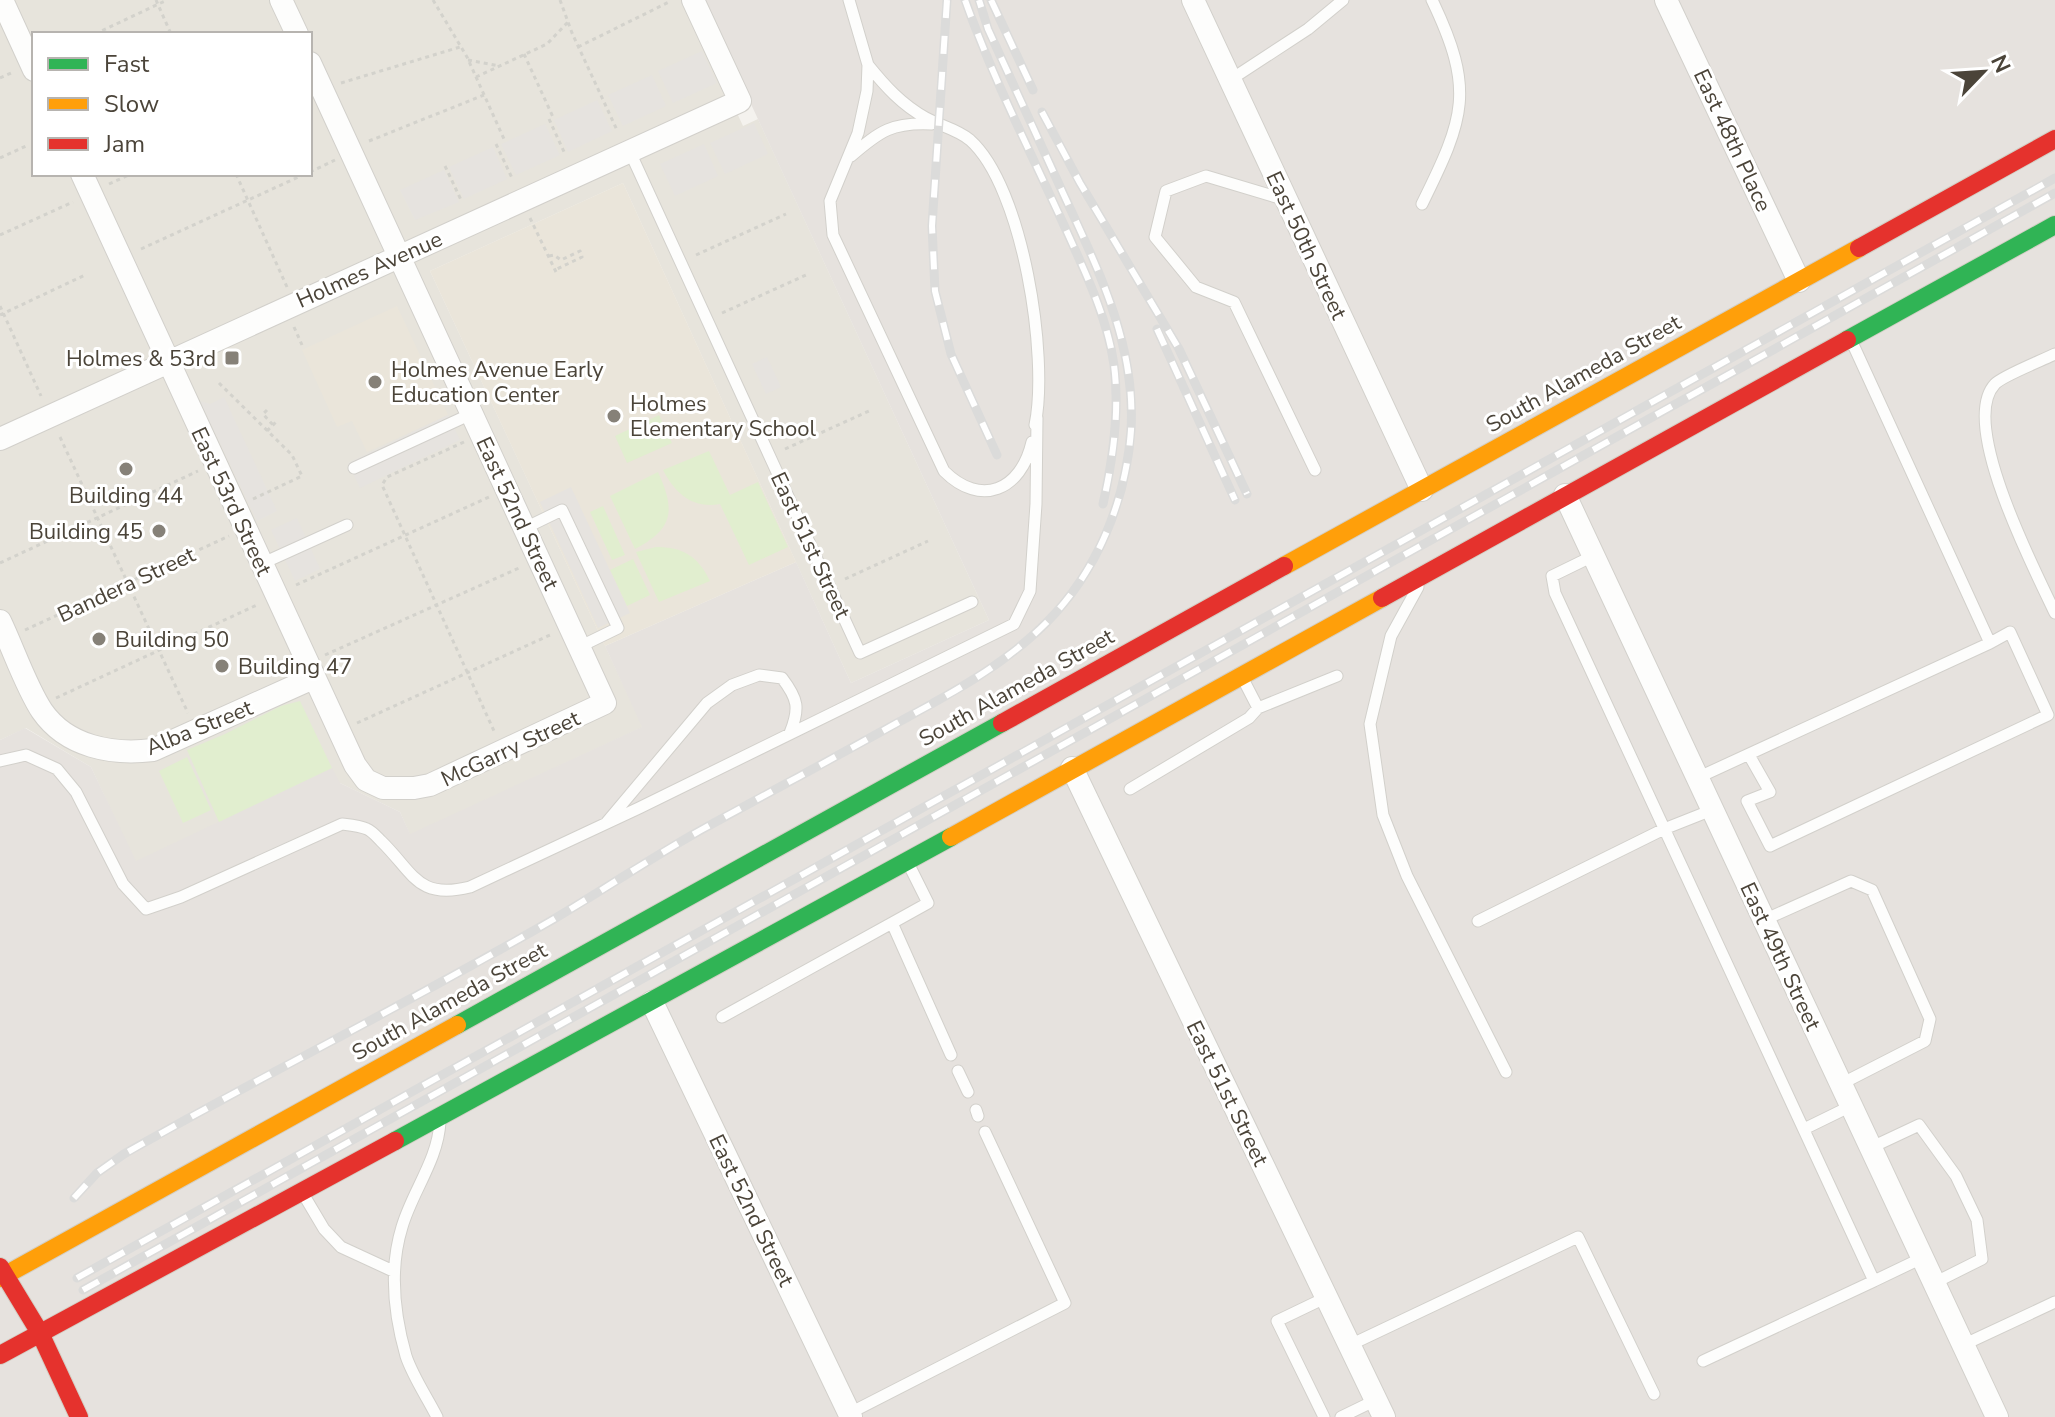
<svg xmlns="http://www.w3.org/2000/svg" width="2055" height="1417" font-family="'Nunito Sans',sans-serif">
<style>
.residential{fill:#e7e4dc;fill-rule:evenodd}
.industrial{fill:#e6e2de}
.education{fill:#eae5da}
.green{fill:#e1eecf}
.parking{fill:#e6e3df}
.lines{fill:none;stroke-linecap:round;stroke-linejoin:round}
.lane-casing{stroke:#d2d0cb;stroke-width:13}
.street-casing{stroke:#d2d0cb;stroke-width:24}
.fast-casing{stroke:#d3cfc5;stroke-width:20}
.slow-casing{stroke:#d3cfc5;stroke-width:20}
.jam-casing{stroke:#d3cfc5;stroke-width:20}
.path{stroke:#d3d2cc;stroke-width:3;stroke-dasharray:4 4;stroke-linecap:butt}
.lane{stroke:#fdfdfc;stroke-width:11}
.street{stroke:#fdfdfc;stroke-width:22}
.fast{stroke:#30b455;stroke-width:18}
.slow{stroke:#ff9f0a;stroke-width:18}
.jam{stroke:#e5322d;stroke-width:18}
.rail-casing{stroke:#dbdbda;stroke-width:9}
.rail{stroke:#fff;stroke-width:6;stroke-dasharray:18;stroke-linecap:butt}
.poi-dot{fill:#868178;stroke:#fff;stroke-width:3}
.labels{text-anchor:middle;stroke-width:6;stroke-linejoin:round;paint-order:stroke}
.street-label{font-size:22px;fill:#4b4439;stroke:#fff}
.poi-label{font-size:22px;fill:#4b4439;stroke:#fff;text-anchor:start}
</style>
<rect width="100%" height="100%" fill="#f4f2ee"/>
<path class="residential" d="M 0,0 L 685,0 L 743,126 L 758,119 L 989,620 L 851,683 L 623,183 L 430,271 L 643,727 L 410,835 L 400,812 L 340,783 L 135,862 L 91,767 L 26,728 L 0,740 ZM 34,34 L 310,34 L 310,174 L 34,174 Z"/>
<path class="industrial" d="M 703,0 L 2055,0 L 2055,1417 L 0,1417 L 0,740 L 25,728 L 91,767 L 136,861 L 332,768 L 340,783 L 400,812 L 410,834 L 642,727 L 605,646 L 796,562 L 851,683 L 989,620 Z"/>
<path class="education" d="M 623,183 L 796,562 L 605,646 L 430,271 Z
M 397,306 L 448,415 L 367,452 L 352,421 L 337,427 L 302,350 Z"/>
<path class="green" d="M 659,415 L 672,443 L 627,463 L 615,436 Z
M 709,451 L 730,495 L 758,482 L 788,547 L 749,565 L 720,504 C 692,509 675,493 663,470 Z
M 658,472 C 676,511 673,529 635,549 L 610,496 Z
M 603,506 L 625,555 L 612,560 L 590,512 Z
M 656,547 C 683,547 698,556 710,581 L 659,602 L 636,552 Z
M 633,559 L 650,595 L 627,606 L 610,570 Z
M 300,701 L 332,768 L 219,822 L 187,750 L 225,734 L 281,706 Z
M 187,757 L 211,810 L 183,823 L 159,771 Z"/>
<path class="parking" d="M 702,51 L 717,83 L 673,103 L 658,71 Z
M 652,75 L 666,106 L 623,126 L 608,95 Z
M 597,100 L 612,131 L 568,152 L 554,120 Z
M 754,123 L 768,154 L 725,174 L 710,143 Z
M 545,124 L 560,155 L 516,175 L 501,144 Z
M 704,144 L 718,176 L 675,196 L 660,164 Z
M 493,147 L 507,179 L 464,199 L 449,167 Z
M 444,170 L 459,202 L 415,220 L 400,190 Z
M 767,357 L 781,387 L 766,394 L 752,364 Z
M 224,397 L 277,511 L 257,521 L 200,401 L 210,404 Z
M 448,415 L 460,440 L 360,488 L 348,463 Z
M 571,487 L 630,613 L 598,628 L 540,502 Z
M 297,518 L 320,569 L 295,581 L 271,530 Z"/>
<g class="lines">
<defs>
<path id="lane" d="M 849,0 L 868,65 L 867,91 L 858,133 L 830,201 L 833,235 L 944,471 C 981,508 1021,490 1032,442
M 868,65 C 885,86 902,105 926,118 C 940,126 957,129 970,140 C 1023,187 1049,357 1035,425
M 1230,80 L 1308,29 L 1343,0
M 630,152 L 860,653 L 972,602
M 851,156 C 880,131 892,122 932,124
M 1286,200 L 1206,176 L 1166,191 L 1155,237 L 1196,287 L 1234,302 L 1315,470
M 1422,204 C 1465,117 1475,90 1432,0
M 2055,354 C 2043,360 2002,376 1995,384 C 1958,423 2035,570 2055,613
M 354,468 L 471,414
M 525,528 L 562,510 L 618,628 L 579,647
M 1593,556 L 1552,576 L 1555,593 L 1874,1281 L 1703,1361
M 261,564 L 347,525
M 1418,587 L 1391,636 L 1370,724 L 1383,815 L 1407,876 L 1506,1072
M 1258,708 L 1337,676
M 1749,755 L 1770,792 L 1747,801 L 1770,846 L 2048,715 L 2010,632 L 1990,643
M 0,761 L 26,755 L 57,769 L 76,792 L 123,884 L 146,909 L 181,897 L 342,824 C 350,825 360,826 367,829 C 372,831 377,837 381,841 C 414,873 417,900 470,887 L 639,808 L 1014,624 L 1030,591 L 1036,504 L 1037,418
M 1697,778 L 1990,643 L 1851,340
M 1130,789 L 1249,718 L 1258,708 L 1243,679
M 607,822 L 707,703 L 732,685 L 759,675 L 782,678 C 798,699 800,708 790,733
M 908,863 L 928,903 L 892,923 L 951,1055
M 1764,920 L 1851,881 L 1872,890 L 1930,1019 L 1925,1041 L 1841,1084
M 1478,921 L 1664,829 L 1712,810
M 722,1017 L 892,923
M 958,1071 L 968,1092
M 976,1110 L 978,1116
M 1804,1129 L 1851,1106
M 1870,1148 L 1919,1125 L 1956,1176 L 1977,1220 L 1982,1259 L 1934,1283
M 302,1192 L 324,1229 L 341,1247 L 393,1271
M 1874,1281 L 1922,1258
M 1350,1345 L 1578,1237 L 1654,1394
M 1963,1345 L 2055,1302
M 850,1413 L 1065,1303 L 985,1132
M 437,1417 C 427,1397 413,1377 406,1356 C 394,1314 389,1269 402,1227 C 412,1192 438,1160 440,1122
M 1324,1417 L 1277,1321 L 1327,1297
M 1341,1417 L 1376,1400"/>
<path id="street" d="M 2,0 L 34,70
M 281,0 L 297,34
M 1193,0 L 1422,490
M 1666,0 L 1799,281
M 82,174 L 355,765 L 366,780 L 383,788 L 414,788 L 430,785 L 605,703 L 310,63
M 0,439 L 740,101 L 693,0
M 1565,495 L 1997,1417
M 0,621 C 13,648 26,687 42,711 C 67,747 112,755 153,750 L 313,678
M 1072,768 L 1384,1417
M 652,1002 L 851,1417"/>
<path id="fast" d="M 1847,340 L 2055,225
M 457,1025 L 1002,723
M 395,1141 L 951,837"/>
<path id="slow" d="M 1284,566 L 1859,248
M 951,837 L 1382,598
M 0,1278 L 457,1025"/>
<path id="jam" d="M 1859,248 L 2055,139
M 1382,598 L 1847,340
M 1002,723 L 1284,566
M 0,1267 L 40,1333 L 79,1417
M 0,1355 L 395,1141"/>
</defs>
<use href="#lane" class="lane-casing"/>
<use href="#street" class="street-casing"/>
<use href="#fast" class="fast-casing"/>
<use href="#slow" class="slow-casing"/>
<use href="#jam" class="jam-casing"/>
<path class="path" d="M 156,0 L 171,34
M 433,0 L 467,57 L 504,139
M 560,0 L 572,33 L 617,130
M 95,34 L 167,0
M 578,47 L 671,1
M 524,54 L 553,117
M 468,60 L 500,66
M 476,77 L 547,44 L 568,22
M 0,78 L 11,73
M 341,83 L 460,47
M 549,119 L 565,154
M 369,141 L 484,95
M 496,144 L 512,178
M 0,158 L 26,146
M 445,166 L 462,202
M 310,172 L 335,160
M 236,174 L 287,287
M 109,184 L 131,174
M 530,218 L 556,272
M 0,235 L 73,202
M 141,249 L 305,174
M 696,255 L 786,214
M 549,256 L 554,255 L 561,260 L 580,251 L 582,257 L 555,270
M 0,306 L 41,396
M 722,313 L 806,275
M 0,315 L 85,275
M 294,327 L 302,345
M 219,383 L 292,455 L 302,476 L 253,499
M 267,410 L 263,414 L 273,425
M 267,431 L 277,421
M 60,437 L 188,713
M 464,442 L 387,477 L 382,485 L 494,731
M 785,449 L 869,411
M 0,563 L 198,471
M 845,579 L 928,541
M 296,585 L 489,497
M 25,630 L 229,536
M 325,655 L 519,568
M 56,698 L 259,604
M 357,723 L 550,635"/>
<use href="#lane" class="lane"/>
<use href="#street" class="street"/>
<use href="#fast" class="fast"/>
<use href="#slow" class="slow"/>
<use href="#jam" class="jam"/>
<defs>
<path id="rail" d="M 947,0 L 932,226 L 935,291 L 951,354 L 997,455
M 965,0 C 992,76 1029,149 1063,223 C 1083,268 1107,315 1114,365 C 1120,411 1113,459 1103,504
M 991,0 L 1033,90
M 1042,112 L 1080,183 L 1179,349 L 1247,494
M 1157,329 L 1235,500
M 74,1198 L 97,1173 L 124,1154 C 266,1074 412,1001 554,919 C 603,890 651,858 701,830 C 766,794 832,759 897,723 C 950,694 1003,666 1046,623 C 1097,572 1126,501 1131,430 C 1136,344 1098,269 1063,193 C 1038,138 1013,84 988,29 L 979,0
M 77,1278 L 2055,178
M 83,1290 L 2055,193"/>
</defs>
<use href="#rail" class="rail-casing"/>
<use href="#rail" class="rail"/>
</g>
<g class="poi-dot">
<rect x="224" y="350" width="16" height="16" rx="4"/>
<circle cx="375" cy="382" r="8"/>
<circle cx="614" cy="416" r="8"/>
<circle cx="126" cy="469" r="8"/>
<circle cx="159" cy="531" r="8"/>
<circle cx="99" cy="639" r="8"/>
<circle cx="222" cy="666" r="8"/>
</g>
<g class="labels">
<g class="street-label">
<text transform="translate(1733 140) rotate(65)" y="8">East 48th Place</text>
<text transform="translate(1307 245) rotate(65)" y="8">East 50th Street</text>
<text transform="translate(369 269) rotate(-24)" y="8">Holmes Avenue</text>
<text transform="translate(1583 373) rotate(-29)" y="8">South Alameda Street</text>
<text transform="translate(232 501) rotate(65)" y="8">East 53rd Street</text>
<text transform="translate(518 513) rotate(65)" y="8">East 52nd Street</text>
<text transform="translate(811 545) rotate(65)" y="8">East 51st Street</text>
<text transform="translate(126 584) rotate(-25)" y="8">Bandera Street</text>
<text transform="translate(1016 687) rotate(-29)" y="8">South Alameda Street</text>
<text transform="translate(199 727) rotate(-22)" y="8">Alba Street</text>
<text transform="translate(510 748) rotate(-25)" y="8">McGarry Street</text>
<text transform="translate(1781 956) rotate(65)" y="8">East 49th Street</text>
<text transform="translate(449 1001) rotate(-29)" y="8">South Alameda Street</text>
<text transform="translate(1228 1093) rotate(64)" y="8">East 51st Street</text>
<text transform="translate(752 1210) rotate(64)" y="8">East 52nd Street</text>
</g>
<g class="poi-label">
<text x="216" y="366" text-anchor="end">Holmes &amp; 53rd</text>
<text x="391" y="377">Holmes Avenue Early<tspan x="391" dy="25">Education Center</tspan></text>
<text x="630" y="411">Holmes<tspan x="630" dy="25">Elementary School</tspan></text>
<text x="126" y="503" text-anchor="middle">Building 44</text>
<text x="143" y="539" text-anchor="end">Building 45</text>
<text x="115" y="647">Building 50</text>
<text x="238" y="674">Building 47</text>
</g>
</g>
<rect x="32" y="32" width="280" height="144" fill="#ffffff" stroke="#b7b4b0" stroke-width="2"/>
<rect x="48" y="58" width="40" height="12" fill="#30b455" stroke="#b7b4b0" stroke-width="2"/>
<text x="104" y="72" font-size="24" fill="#4b4439">Fast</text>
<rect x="48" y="98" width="40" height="12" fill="#ff9f0a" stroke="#b7b4b0" stroke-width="2"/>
<text x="104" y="112" font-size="24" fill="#4b4439">Slow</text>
<rect x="48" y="138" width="40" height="12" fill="#e5322d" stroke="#b7b4b0" stroke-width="2"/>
<text x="104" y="152" font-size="24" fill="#4b4439">Jam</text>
<g transform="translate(1983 72) rotate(65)" stroke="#ffffff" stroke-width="6" paint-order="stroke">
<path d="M0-6L14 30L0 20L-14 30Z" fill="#4b4439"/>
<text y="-12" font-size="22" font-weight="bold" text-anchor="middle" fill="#4b4439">N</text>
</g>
</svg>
